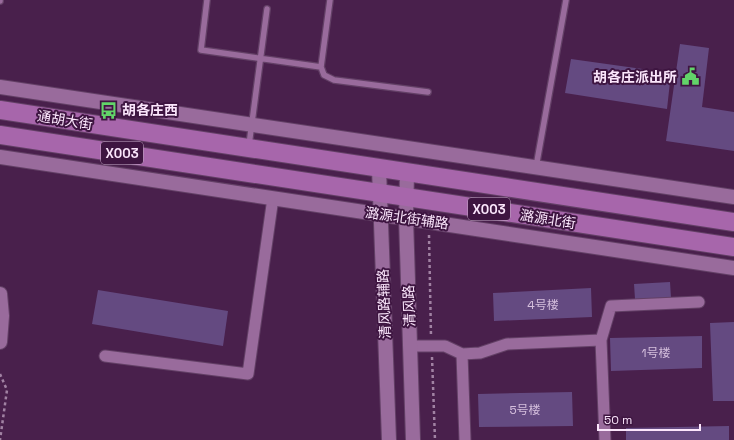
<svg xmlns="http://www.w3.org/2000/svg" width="734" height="440" font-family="'Space Grotesk','Noto Sans SC',sans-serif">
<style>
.building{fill:#644a81}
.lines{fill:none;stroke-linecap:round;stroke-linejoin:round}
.service-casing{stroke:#634066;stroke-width:8}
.minor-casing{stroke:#634066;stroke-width:13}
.tertiary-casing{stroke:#634066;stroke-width:16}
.primary-casing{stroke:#634066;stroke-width:20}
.path{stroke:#a182a3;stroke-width:2.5;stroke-dasharray:3 3;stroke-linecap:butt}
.service{stroke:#996b9c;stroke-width:5.5}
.minor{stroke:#996b9c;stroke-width:11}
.tertiary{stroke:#996b9c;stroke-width:14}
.primary{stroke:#a766ab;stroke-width:18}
.labels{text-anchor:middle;stroke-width:4;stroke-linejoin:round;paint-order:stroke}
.number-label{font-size:12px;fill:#d5bfdd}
.shield{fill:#3e1541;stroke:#c2a7c4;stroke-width:1}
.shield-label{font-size:13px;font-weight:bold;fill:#fbe6fc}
.poi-label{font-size:14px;font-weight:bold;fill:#fbe6fc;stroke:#3e1541;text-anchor:end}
.street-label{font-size:14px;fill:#fbe6fc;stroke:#3e1541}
</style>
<rect width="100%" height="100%" fill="#49204c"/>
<path class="building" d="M 680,44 L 709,48 L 702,107 L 734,112 L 734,151 L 666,141 Z
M 571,59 L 671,73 L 667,109 L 565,93 Z
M 670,282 L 671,298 L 635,299 L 634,284 Z
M 591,288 L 592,317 L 494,321 L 493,293 Z
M 98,290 L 228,311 L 223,346 L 92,324 Z
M 734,322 L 734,401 L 713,401 L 710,323 Z
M 702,336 L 702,368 L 611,371 L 610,338 Z
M 572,392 L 573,426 L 479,427 L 478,394 Z
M 729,426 L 729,440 L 626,440 L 626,428 Z"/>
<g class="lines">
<defs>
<path id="service" d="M 207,0 L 201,50 L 321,67
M 330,0 L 321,67 L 324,75 L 334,80 L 428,92
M 0,1 L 0,0
M 249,145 L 267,9
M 536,167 L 566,0"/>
<path id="minor" d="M 410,346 L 445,346 L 462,354 L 480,353 L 507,344 L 601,340
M 462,354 L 465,440
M 105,356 L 248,374 L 273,198
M 605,440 L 601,340 L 611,306 L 699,302"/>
<path id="tertiary" d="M 0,87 L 734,197
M 0,157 L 734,268
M 379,169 L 389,440
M 407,173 L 406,218 L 413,440
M 0,294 L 2,316 L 0,342"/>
<path id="primary" d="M 0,110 L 734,222
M 0,135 L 734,247"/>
</defs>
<use href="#service" class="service-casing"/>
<use href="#minor" class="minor-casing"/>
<use href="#tertiary" class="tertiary-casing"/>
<use href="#primary" class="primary-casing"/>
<path class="path" d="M 429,235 L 431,336
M 432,357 L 435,440
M 0,374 L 7,390 L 0,440"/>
<use href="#service" class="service"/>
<use href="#minor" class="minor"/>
<use href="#tertiary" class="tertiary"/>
<use href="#primary" class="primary"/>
</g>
<defs>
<symbol id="civic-bare" viewBox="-9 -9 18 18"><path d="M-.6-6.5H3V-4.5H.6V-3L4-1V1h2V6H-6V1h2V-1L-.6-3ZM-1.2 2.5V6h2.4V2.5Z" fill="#62d469" stroke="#3e1541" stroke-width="2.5" paint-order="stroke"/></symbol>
<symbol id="bus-bare" viewBox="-9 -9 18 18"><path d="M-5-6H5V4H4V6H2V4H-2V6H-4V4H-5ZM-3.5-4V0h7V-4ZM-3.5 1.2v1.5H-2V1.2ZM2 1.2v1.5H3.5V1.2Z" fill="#62d469" stroke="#3e1541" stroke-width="2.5" paint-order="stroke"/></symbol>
</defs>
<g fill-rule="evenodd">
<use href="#civic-bare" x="678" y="64" width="25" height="25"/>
<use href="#bus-bare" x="96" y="98" width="25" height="25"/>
</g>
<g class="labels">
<g class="number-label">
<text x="543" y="309">4号楼</text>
<text x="656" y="357">1号楼</text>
<text x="525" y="414">5号楼</text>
</g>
<g class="shield">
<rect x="101" y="142" width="42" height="22" rx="3"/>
<rect x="468" y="198" width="42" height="22" rx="3"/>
</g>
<g class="shield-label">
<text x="122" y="158">X003</text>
<text x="489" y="214">X003</text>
</g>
<g class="poi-label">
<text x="677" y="82">胡各庄派出所</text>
<text x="122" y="115" text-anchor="start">胡各庄西</text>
</g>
<g class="street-label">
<text transform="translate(65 120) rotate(9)" y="5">通胡大街</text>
<text transform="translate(407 218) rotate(8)" y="5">潞源北街辅路</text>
<text transform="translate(548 219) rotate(9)" y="5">潞源北街</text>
<text transform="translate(384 304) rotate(-92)" y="5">清风路辅路</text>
<text transform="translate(409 306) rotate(-92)" y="5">清风路</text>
</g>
</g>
<path d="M598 424v6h102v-6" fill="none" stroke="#fbe6fc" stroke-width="2"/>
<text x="604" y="424" font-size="12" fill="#fbe6fc" stroke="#3e1541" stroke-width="3" paint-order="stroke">50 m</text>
</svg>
